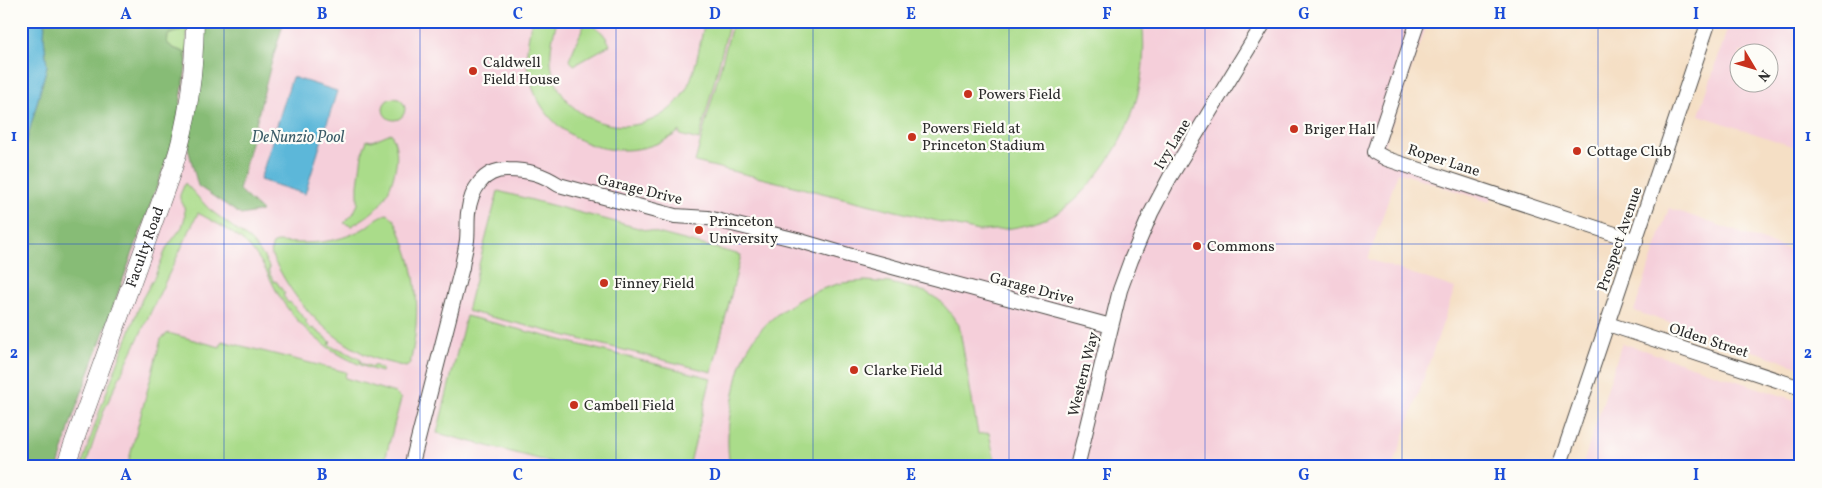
<svg xmlns="http://www.w3.org/2000/svg" width="1822" height="488" font-family="Vollkorn,serif">
<style>
.built{fill:#f5cfda;fill-rule:evenodd}
.green{fill:#aadc8a;stroke:#6a845a}
.forest{fill:#87bc76;stroke:#597450}
.water{fill:#5bb7d9;stroke:#437182}
.lines{fill:none;stroke-linecap:round;stroke-linejoin:round}
.minor-casing{stroke:#494642;stroke-width:16}
.tertiary-casing{stroke:#494642;stroke-width:19}
.minor{stroke:#fff;stroke-width:14}
.tertiary{stroke:#fff;stroke-width:18}
.grid{fill:none;stroke:#1d4ed8;stroke-width:1;stroke-opacity:0.55}
.poi-dot{fill:#c8321e;stroke:#fdfcf7;stroke-width:2}
.labels{text-anchor:middle;stroke-width:4.5;stroke-linejoin:round;paint-order:stroke}
.poi-label{font-size:15px;fill:#2b2b2b;stroke:#fdfcf7;text-anchor:start}
.street-label{font-size:15px;fill:#2b2b2b;stroke:#fdfcf7}
.water-label{font-size:16px;font-style:italic;fill:#3c5c68;stroke:#fdfcf7}
.neatline{fill:none;stroke:#1d4ed8;stroke-width:2}
.grid-label{font-size:16px;text-anchor:middle;font-weight:bold;fill:#1d4ed8}
</style>
<rect width="100%" height="100%" fill="#fdfcf7"/>
<filter id="ink" filterUnits="userSpaceOnUse"><feTurbulence type="fractalNoise" baseFrequency=".02" numOctaves="2"/><feDisplacementMap in="SourceGraphic" scale="10" xChannelSelector="R" yChannelSelector="G"/><feConvolveMatrix kernelMatrix="1 2 1 2 8 2 1 2 1" color-interpolation-filters="sRGB"/></filter>
<filter id="wash" filterUnits="userSpaceOnUse"><feTurbulence type="fractalNoise" baseFrequency=".0096" numOctaves="4" result="noise"/><feDisplacementMap in="SourceGraphic" scale="20" xChannelSelector="R" yChannelSelector="G"/><feGaussianBlur stdDeviation="1.12" result="paint"/><feColorMatrix in="noise" values="0 0 0 0 0 0 0 0 0 0 0 0 0 0 0 0 0 1.4 0 .05"/><feComposite in="paint" operator="in"/></filter>
<g filter="url(#wash)">
<rect width="100%" height="100%" fill="#f5dfc5"/>
<path class="built" d="M 45,21 L 1428,21 L 1383,149 L 1495,185 L 1490,202 L 1398,172 L 1368,259 L 1455,288 L 1393,467 L 21,467 L 21,162 L 47,66 L 44,37 Z
M 1730,21 L 1801,21 L 1801,149 L 1699,115 ZM 1740,52 L 1770,52 L 1770,82 L 1740,82 Z
M 1669,208 L 1790,250 L 1801,214 L 1801,367 L 1634,311 Z
M 1622,343 L 1801,402 L 1801,467 L 1582,467 Z"/>
<path class="green" d="M 185,21 L 187,21 L 187,61 L 184,52 L 173,48 L 167,43 L 168,35 L 183,29 Z
M 532,21 L 557,21 C 552,39 548,56 553,74 C 569,131 646,144 681,97 C 696,77 699,46 705,21 L 730,21 L 699,140 L 680,135 L 680,131 C 623,173 541,142 528,71 C 525,53 528,38 532,21 Z
M 733,21 L 1142,21 C 1150,82 1129,142 1087,187 C 1076,199 1062,213 1045,219 C 1023,228 1001,230 978,231 L 695,162 Z
M 585,23 C 596,24 606,35 610,45 L 574,65 L 569,60 Z
M383 109a11 11 0 1 1 22 0a11 11 0 1 1-22 0Z
M 391,133 C 398,148 398,159 394,174 C 387,202 375,213 351,226 L 344,223 L 353,214 L 358,204 L 358,185 L 362,154 L 367,140 L 372,141 Z
M 185,183 L 209,209 L 251,241 L 264,257 L 270,269 L 268,270 L 274,282 L 276,281 L 285,294 L 283,295 L 288,303 L 290,302 L 307,321 L 305,323 L 311,329 L 313,328 L 331,342 L 329,344 L 336,349 L 338,348 L 361,360 L 360,363 L 373,367 L 374,365 L 382,369 L 381,372 C 341,361 304,335 281,299 C 271,283 265,264 252,250 C 238,234 216,223 198,213 L 104,410 L 85,467 L 81,467 L 102,404 L 142,299 L 155,276 L 167,247 L 182,227 L 185,217 L 184,206 L 180,199 L 180,195 Z
M 498,191 L 741,255 L 712,372 L 467,311 Z
M 387,214 C 395,217 398,227 401,235 C 420,277 420,320 410,364 L 406,367 C 396,364 384,362 373,358 C 332,340 301,310 280,271 C 275,262 267,252 274,243 L 278,242 C 309,244 335,244 363,229 C 371,224 378,216 387,214 Z
M 865,281 L 890,283 L 926,292 L 939,300 L 948,310 L 959,325 L 978,434 L 989,433 L 996,467 L 730,467 C 726,442 728,419 734,394 C 736,382 739,369 744,357 C 759,320 800,294 838,284 C 846,282 856,282 865,281 Z
M 466,316 L 711,378 L 689,467 L 570,467 L 437,433 Z
M 168,333 L 220,347 L 222,341 L 346,372 L 345,378 L 395,393 L 401,399 L 383,467 L 127,467 L 161,339 Z"/>
<path class="forest" d="M 45,21 L 185,21 L 183,29 L 168,35 L 167,43 L 173,48 L 184,52 L 187,61 L 175,137 L 71,422 L 58,467 L 21,467 L 21,162 L 47,66 L 44,37 Z
M 201,21 L 284,21 L 270,68 L 239,190 L 262,211 L 241,215 L 198,186 L 188,148 L 202,41 Z"/>
<path class="water" d="M 21,21 L 45,21 L 44,37 L 47,66 L 21,162 Z
M 292,77 L 337,91 L 305,194 L 260,180 Z"/>
</g>
<g filter="url(#ink)">
<g class="lines">
<defs>
<path id="minor" d="M 1418,21 L 1374,152 L 1387,159 L 1636,241
M 1608,324 L 1801,388
M 411,467 L 462,267 C 463,258 466,249 467,240 C 468,231 467,222 468,213 C 471,190 483,169 508,170 C 528,170 542,174 559,185 L 675,216 L 708,218 L 797,240 L 848,255 L 1111,326
M 1077,467 L 1120,290 L 1131,260 L 1151,213 L 1170,177 L 1265,21
M 1559,467 L 1709,21"/>
<g id="tertiary">
<path id="s1" d="M 65,467 L 173,168 C 189,119 194,73 195,21"/>
</g>
</defs>
<use href="#minor" class="minor-casing"/>
<use href="#tertiary" class="tertiary-casing"/>
<use href="#minor" class="minor"/>
<use href="#tertiary" class="tertiary"/>
</g>
</g>
<path class="grid" d="M 224,21 L 224,467M 420,21 L 420,467M 616,21 L 616,467M 813,21 L 813,467M 1009,21 L 1009,467M 1205,21 L 1205,467M 1402,21 L 1402,467M 1598,21 L 1598,467M 21,244 L 1801,244"/>
<g class="poi-dot">
<circle cx="473" cy="71" r="5"/>
<circle cx="968" cy="94" r="5"/>
<circle cx="1294" cy="129" r="5"/>
<circle cx="912" cy="137" r="5"/>
<circle cx="1577" cy="151" r="5"/>
<circle cx="699" cy="230" r="5"/>
<circle cx="1197" cy="246" r="5"/>
<circle cx="604" cy="283" r="5"/>
<circle cx="854" cy="370" r="5"/>
<circle cx="574" cy="405" r="5"/>
</g>
<g class="labels">
<g class="poi-label">
<text x="483" y="67">Caldwell<tspan x="483" dy="17">Field House</tspan></text>
<text x="978" y="99">Powers Field</text>
<text x="922" y="133">Powers Field at<tspan x="922" dy="17">Princeton Stadium</tspan></text>
<text x="1304" y="134">Briger Hall</text>
<text x="1587" y="156">Cottage Club</text>
<text x="709" y="226">Princeton<tspan x="709" dy="17">University</tspan></text>
<text x="1207" y="251">Commons</text>
<text x="614" y="288">Finney Field</text>
<text x="864" y="375">Clarke Field</text>
<text x="584" y="410">Cambell Field</text>
</g>
<g class="street-label">
<text transform="translate(1172 144) rotate(-59)" y="5">Ivy Lane</text>
<text transform="translate(1444 160) rotate(18)" y="5">Roper Lane</text>
<text transform="translate(640 189) rotate(14)" y="5">Garage Drive</text>
<text transform="translate(1619 239) rotate(-71)" y="5">Prospect Avenue</text>
<text dy="5" stroke="none"><textPath href="#s1" startOffset="234">Faculty Road</textPath></text>
<text transform="translate(1032 288) rotate(15)" y="5">Garage Drive</text>
<text transform="translate(1709 340) rotate(18)" y="5">Olden Street</text>
<text transform="translate(1083 374) rotate(-76)" y="5">Western Way</text>
</g>
<g class="water-label">
<text x="298" y="142">DeNunzio Pool</text>
</g>
</g>
<rect width="1822" height="488" fill="none" stroke="#fdfcf7" stroke-width="55"/>
<g transform="translate(1754 68) rotate(128)"><circle r="24" fill="#fdfcf7" stroke="#a9a8a5"/>
<path d="M0-4L9 19L0 12L-9 19Z" fill="#c8321e"/>
<text y="-8" font-size="14" font-weight="bold" text-anchor="middle" fill="#2b2b2b">N</text>
</g>
<rect x="28" y="28" width="1766" height="432" class="neatline"/>
<g class="grid-label">
<text x="126" y="19">A</text>
<text x="322" y="19">B</text>
<text x="518" y="19">C</text>
<text x="715" y="19">D</text>
<text x="911" y="19">E</text>
<text x="1107" y="19">F</text>
<text x="1304" y="19">G</text>
<text x="1500" y="19">H</text>
<text x="1696" y="19">I</text>
<text x="14" y="141">1</text>
<text x="1808" y="141">1</text>
<text x="14" y="358">2</text>
<text x="1808" y="358">2</text>
<text x="126" y="480">A</text>
<text x="322" y="480">B</text>
<text x="518" y="480">C</text>
<text x="715" y="480">D</text>
<text x="911" y="480">E</text>
<text x="1107" y="480">F</text>
<text x="1304" y="480">G</text>
<text x="1500" y="480">H</text>
<text x="1696" y="480">I</text>
</g>
</svg>
